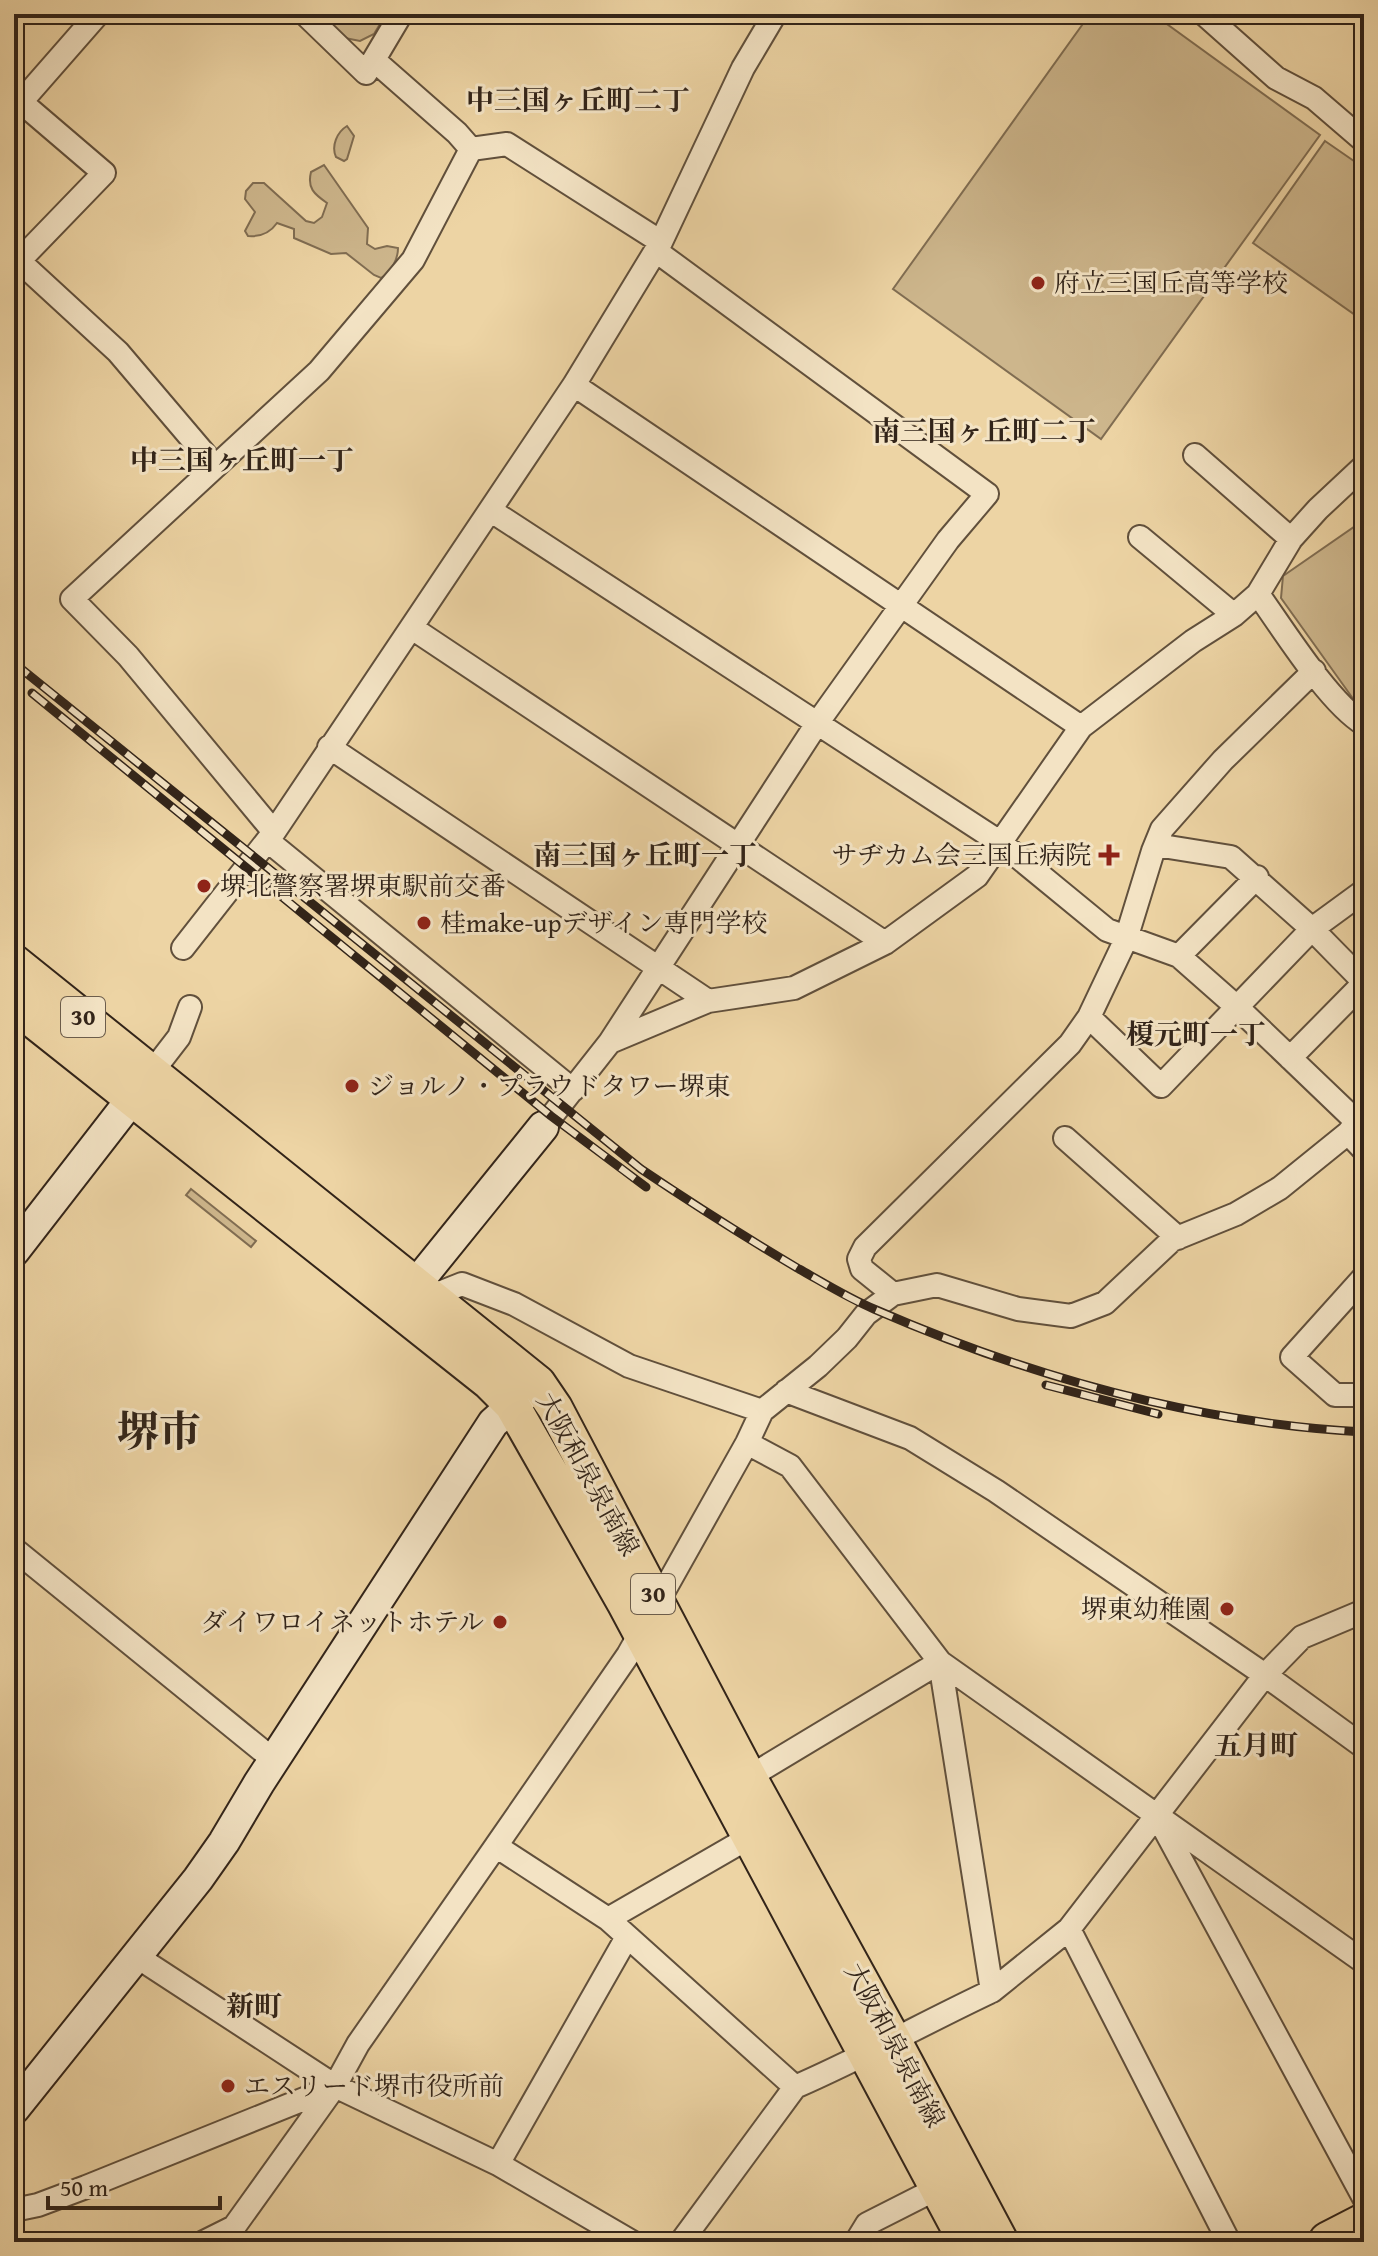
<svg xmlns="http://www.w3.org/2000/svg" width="1378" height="2256" font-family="'Gentium Book Plus','Noto Serif JP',serif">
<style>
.green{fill:#cdb68c;stroke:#806d52;stroke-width:2}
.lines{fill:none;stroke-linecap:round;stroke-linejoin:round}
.street-casing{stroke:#61503c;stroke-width:26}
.secondary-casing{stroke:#322419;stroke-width:34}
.primary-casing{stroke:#322419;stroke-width:38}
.highway-casing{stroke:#322419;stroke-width:44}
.street{stroke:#f3e3c4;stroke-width:22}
.secondary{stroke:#f3e3c4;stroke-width:30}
.primary{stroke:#edd4a4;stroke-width:34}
.highway{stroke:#edd4a4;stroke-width:40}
.rail-casing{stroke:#322419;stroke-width:9}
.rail{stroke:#f3e3c4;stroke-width:6;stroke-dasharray:18;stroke-linecap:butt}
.poi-dot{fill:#8f2418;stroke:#f3e3c4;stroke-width:3}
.labels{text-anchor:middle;stroke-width:6;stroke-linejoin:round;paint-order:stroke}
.shield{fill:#f3e3c4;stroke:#6c5d4c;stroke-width:2}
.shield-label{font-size:24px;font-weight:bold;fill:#322419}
.poi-label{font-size:26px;fill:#322419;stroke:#f3e3c4;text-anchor:start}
.street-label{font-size:26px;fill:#322419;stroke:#f3e3c4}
.neighbourhood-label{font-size:28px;font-weight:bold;fill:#322419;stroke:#f3e3c4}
.town-label{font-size:42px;font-weight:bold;fill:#322419;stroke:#f3e3c4}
</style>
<rect width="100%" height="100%" fill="#edd4a4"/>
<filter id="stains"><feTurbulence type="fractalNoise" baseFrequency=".0025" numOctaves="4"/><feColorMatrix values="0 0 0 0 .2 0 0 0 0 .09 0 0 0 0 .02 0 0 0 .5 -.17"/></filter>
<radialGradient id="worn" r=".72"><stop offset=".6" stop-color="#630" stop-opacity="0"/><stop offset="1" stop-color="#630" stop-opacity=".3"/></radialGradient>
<path class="green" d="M 323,14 L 386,14 L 374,34 L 360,41 L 345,38 Z
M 1090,14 L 1153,14 L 1320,135 L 1101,439 L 893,289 Z
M 347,126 L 354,136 L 347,159 L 344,161 L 336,157 C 331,146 337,132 347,126 Z
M 1325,141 L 1364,168 L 1364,308 L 1358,317 L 1253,243 Z
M 324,165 L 368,228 L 367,244 L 375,249 L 387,246 L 398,248 C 398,260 391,272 381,278 L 374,275 L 346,253 L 331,254 L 294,238 L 294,229 L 277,223 C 270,233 260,237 248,236 L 245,231 L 255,212 L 245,199 L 246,191 L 253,183 L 264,183 L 306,221 L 314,223 L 322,217 L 327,203 C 314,194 307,188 311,172 Z
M 1364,520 L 1364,714 L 1281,598 L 1283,576 Z
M 191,1189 L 256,1241 L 251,1247 L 186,1195 Z"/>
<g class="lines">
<defs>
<path id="street" d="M 98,14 L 21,102 L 104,173 L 19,261 L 118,352 L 214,465
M 305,14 L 366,73 L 401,14
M 1204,14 L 1276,78 L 1314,98 L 1364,141
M 375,61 L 457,133 L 471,149
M 574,385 L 1081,727
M 1195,455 L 1291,539
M 490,510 L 1001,843 L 1107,930 L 1179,956 L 1238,1008 L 1356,1121
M 1140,537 L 1234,615
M 1258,594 C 1283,629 1329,703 1364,724
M 412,628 L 885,943
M 329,747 L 708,1001
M 274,832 L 128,656 L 72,599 L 319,371 L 413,260 L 471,149 L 507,144 L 661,242
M 268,841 L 573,1090
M 1156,845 L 1231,857 L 1312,929 L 1364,982
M 183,948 L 274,832 L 574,385 L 661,242 L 743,68 L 775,14
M 1179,956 L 1257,877
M 1089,1017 L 1161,1086 L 1312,929 L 1364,891
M 610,1042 L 708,1001 L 794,988 L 885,943 L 977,876 L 1081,727 L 1193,641 L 1234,615 L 1258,594 L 1291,539 L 1318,509 L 1364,466
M 1290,1058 L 1364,983
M 152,1072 L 179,1037 L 190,1007
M 543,1127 L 610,1042 L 818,722 L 948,540 L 987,494 L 656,251
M 1348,1133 L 1364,1150
M 1065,1138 L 1178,1238
M 1364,1277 L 1292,1357 L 1335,1395 L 1364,1395
M 893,1294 L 862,1269 L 859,1259 L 865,1247 L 1070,1044 L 1089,1017 L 1126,939 L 1153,851 L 1162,829 L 1223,760 L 1314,671
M 432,1296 L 462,1284 L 514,1304 L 629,1366 L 762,1411
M 786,1391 L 910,1438 L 996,1491 L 1265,1675 L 1364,1747
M 747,1443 L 790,1466 L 940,1662 L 1364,1962
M 14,1549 L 275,1761
M 1159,1819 L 1364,2198
M 750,1837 L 608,1919 L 496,1846 L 628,1655 L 747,1443 L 762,1411 L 818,1366 L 847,1338 L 866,1314 L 893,1294 L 937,1285 L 1018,1309 L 1071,1316 L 1105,1303 L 1172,1240 L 1236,1214 L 1280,1188 L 1348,1133 L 1364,1113
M 608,1919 L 795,2087 C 862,2058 926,2022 992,1991 L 940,1662 L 749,1777
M 1069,1929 L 1229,2242
M 627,1937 L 498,2164 L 632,2242
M 136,1956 L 335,2086 L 498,2164
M 992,1991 L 1069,1929 L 1265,1675 L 1302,1637 L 1364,1611
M 14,2210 L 38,2205 L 86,2187 L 334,2087
M 204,2242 L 234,2227
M 228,2242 L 234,2227 L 335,2086 L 358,2044 L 496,1846
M 681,2242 L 795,2087
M 856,2242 L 867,2224 L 938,2188"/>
<path id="secondary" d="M 14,1251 L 145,1082
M 416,1284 L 543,1127
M 14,2109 L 198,1879 L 224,1842 L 259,1783 L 493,1423 L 531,1389"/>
<path id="primary" d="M 14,962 L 538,1383 L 555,1408 L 749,1777 L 893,2039 L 1001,2242
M 14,1005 L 489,1382 L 512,1405 L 624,1602 L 966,2242"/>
<path id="highway" d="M 1329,2242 L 1364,2224"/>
</defs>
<use href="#street" class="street-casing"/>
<use href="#secondary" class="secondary-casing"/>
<use href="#primary" class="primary-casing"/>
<use href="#highway" class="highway-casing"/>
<use href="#street" class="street"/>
<use href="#secondary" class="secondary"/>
<use href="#primary" class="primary"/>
<use href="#highway" class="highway"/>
<defs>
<path id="rail" d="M 14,663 L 641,1169 C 693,1204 745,1237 799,1269 C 824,1283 848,1298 874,1309 C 1028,1376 1195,1423 1364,1432
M 32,693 L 551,1116 L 646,1187
M 1046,1385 L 1158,1414"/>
</defs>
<use href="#rail" class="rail-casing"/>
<use href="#rail" class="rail"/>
</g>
<g class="poi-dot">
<circle cx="1038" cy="283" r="8"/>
<path d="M1105 843h8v8h8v8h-8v8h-8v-8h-8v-8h8z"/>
<circle cx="204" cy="886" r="8"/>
<circle cx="424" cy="923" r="8"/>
<circle cx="352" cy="1086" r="8"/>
<circle cx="1227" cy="1609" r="8"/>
<circle cx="500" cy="1622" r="8"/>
<circle cx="228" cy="2086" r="8"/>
</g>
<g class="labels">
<g class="shield">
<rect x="61" y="997" width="44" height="40" rx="6"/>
<rect x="631" y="1574" width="44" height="40" rx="6"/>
</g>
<g class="shield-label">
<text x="83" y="1025">30</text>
<text x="653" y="1602">30</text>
</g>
<g class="poi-label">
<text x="1054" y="292">府立三国丘高等学校</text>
<text x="1091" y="864" text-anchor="end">サヂカム会三国丘病院</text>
<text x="220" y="895">堺北警察署堺東駅前交番</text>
<text x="440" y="932">桂make-upデザイン専門学校</text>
<text x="368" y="1095">ジョルノ・プラウドタワー堺東</text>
<text x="1211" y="1618" text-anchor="end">堺東幼稚園</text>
<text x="484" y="1631" text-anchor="end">ダイワロイネットホテル</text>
<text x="244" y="2095">エスリード堺市役所前</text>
</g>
<g class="street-label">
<text transform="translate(588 1474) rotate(61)" y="9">大阪和泉泉南線</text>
<text transform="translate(895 2045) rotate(62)" y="9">大阪和泉泉南線</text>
</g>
<g class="neighbourhood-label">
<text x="578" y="110">中三国ヶ丘町二丁</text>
<text x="984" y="441">南三国ヶ丘町二丁</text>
<text x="242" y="470">中三国ヶ丘町一丁</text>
<text x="645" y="865">南三国ヶ丘町一丁</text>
<text x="1196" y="1044">榎元町一丁</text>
<text x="1256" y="1755">五月町</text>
<text x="254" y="2016">新町</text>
</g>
<g class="town-label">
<text x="159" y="1446">堺市</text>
</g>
</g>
<rect width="1378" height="2256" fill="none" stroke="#edd4a4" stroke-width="48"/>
<rect x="16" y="16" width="1346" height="2224" fill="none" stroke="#322419" stroke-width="4"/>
<rect x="24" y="24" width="1330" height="2208" fill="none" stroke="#322419" stroke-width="2"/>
<path d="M48 2196v12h172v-12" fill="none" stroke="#322419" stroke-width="4"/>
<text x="60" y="2196" font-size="24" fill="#322419" stroke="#f3e3c4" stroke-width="6" paint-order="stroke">50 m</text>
<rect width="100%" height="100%" filter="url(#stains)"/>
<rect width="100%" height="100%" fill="url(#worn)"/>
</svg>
